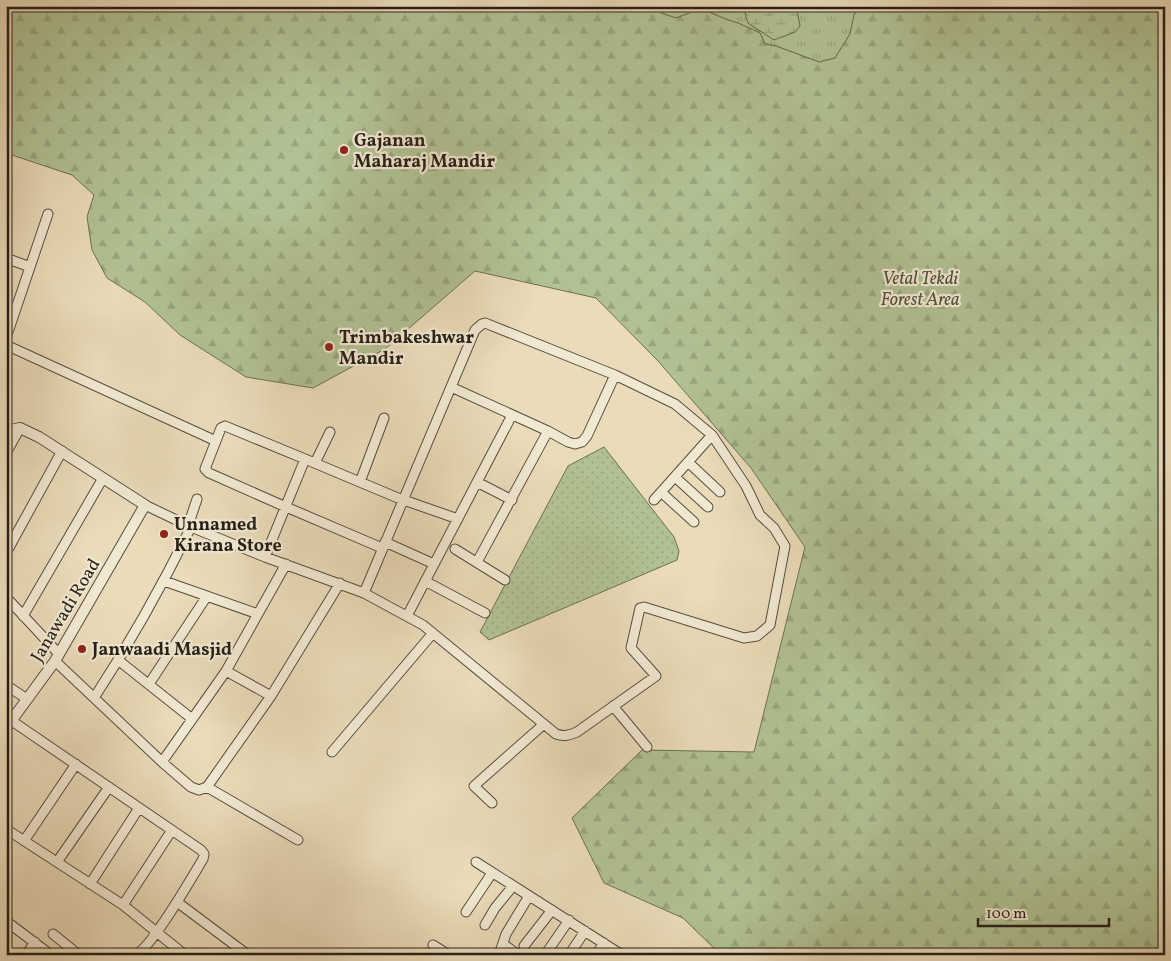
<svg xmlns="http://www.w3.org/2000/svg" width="1171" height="961" font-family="Vollkorn,serif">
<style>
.grass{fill:url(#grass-tufts);stroke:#6c7054}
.forest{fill:url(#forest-firs);stroke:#6c7054}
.wetland{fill:url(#wetland-marsh);stroke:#6c7054}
.park{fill:url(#park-dots);stroke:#6c7054}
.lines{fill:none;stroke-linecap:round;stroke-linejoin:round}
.minor-casing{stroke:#574e3f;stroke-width:11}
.tertiary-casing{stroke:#574e3f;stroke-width:12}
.minor{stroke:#f1e8d2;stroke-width:9}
.tertiary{stroke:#f1e8d2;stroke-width:10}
.poi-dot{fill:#8f2418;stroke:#f1e8d2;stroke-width:2}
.labels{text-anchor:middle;stroke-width:4.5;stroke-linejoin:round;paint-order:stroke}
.poi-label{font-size:18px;font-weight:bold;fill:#261f16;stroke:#f1e8d2;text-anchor:start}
.park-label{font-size:18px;font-style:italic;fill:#50503c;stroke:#f1e8d2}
.street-label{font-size:18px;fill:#261f16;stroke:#f1e8d2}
</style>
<defs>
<pattern id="grass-tufts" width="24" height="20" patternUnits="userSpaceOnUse" patternTransform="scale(1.25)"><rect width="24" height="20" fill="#b1c193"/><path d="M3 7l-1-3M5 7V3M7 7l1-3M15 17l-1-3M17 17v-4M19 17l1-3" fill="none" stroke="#98a57e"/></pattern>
<pattern id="forest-firs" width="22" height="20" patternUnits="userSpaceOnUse" patternTransform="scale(1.25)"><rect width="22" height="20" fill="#b1c193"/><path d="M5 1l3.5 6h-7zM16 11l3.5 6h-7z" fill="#98a57e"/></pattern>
<pattern id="wetland-marsh" width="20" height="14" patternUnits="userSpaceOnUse" patternTransform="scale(1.25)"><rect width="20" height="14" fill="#b1c193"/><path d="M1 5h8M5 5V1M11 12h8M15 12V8" fill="none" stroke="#98a57e"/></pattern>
<pattern id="park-dots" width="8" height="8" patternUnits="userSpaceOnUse" patternTransform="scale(1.25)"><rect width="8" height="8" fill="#b1c193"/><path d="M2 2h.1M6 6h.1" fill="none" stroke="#98a57e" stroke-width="1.8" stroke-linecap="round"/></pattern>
</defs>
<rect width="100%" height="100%" fill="#eadbb9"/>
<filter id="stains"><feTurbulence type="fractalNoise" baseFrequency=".004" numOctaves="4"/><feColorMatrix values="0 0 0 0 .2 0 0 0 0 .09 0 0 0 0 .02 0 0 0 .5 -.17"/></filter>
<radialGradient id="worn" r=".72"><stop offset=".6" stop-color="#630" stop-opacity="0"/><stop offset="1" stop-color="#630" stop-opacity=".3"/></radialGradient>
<path class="grass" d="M 651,6 L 743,6 L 748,23 L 759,31 L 779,38 L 795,32 L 800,26 L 796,6 L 860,6 L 854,15 L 850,34 L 835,58 L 819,62 L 776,46 L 765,44 L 760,33 L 738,23 L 728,20 L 709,12 L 692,12 L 676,18 L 661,13 Z"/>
<path class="forest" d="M 6,6 L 651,6 L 661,13 L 676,18 L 692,12 L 709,12 L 728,20 L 738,23 L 760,33 L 765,44 L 776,46 L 819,62 L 835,58 L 850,34 L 854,15 L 860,6 L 1165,6 L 1165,955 L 721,955 L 683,918 L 604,883 L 572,818 L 642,750 L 754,752 L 805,547 L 751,468 L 658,361 L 596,298 L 475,271 L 385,349 L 313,388 L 246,377 L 180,335 L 145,302 L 107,278 L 92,250 L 87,217 L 94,195 L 72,175 L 6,153 Z"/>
<path class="wetland" d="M 743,6 L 796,6 L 800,26 L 795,32 L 774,40 L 748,23 Z"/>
<path class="park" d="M 604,447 L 674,537 L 679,551 L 677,560 L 489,640 L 480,632 L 568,466 Z"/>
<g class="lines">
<defs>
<path id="minor" d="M 6,258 L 30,267
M 6,338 L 48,214
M 6,345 L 216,441
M 451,387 L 548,431 L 568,442 L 575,444 L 582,442 L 587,436 L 615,375
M 6,453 L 20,428
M 305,459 L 225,426 L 221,428 L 205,469 L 209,473 L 286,507 L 382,548
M 688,462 L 720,492
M 315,463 L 330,432
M 675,477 L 708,507
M 360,482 L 384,418
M 477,482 L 512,500
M 661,492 L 694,522
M 654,500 L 712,435
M 145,505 L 191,527 L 265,557 L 364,593 L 423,625 L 556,734 C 564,737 570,735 577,732 L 656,676 L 631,648 L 640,608 L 644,607 L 744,638 L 757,636 L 770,625 L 785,546 L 774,528 L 760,515 L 746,486 L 712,435 L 675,404 L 615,375 L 485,323 L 482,324 L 475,330 L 364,593
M 188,526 L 197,499
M 385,542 L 434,564
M 455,549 L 505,580
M 6,553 L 62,451
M 265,557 L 305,459 L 398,498 L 458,519
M 477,562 L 548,431
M 164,581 L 258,614
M 425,581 L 485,613
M 6,597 L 59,654
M 23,616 L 103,478
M 407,616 L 512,415
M 118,660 L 191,718
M 55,661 L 162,762 L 191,787 L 199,790 L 207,787 L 271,696 L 340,583
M 226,671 L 271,696
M 149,684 L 207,596
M 6,685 L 27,699
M 94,698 C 130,643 162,586 191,527
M 613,706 L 647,747
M 12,721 L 201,850 L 204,854 L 203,859 C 192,877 151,949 135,955
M 332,752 L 433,633
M 162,762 L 226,671 L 286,564
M 207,787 L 298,840
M 492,803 L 474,786 L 544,724
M 6,829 L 123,905 L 185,955
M 24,841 L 76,764
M 57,862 L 109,787
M 476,862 L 622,955
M 90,884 L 139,808
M 177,902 L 248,955
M 123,905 L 172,830
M 466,912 L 492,873
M 6,921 L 51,955
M 485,925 L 495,908 L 513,886
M 53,934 L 79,955
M 503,944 L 518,955
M 433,945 L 449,955
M 524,946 L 552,910
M 26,955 L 35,942
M 499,955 L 506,934 L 529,896
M 545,955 L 569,920
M 569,955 L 585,931
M 596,955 L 604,943"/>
<path id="tertiary" d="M 6,431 L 20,428 L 39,437 L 145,505 L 55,661 L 6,728"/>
</defs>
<use href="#minor" class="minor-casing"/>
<use href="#tertiary" class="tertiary-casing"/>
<use href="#minor" class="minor"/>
<use href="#tertiary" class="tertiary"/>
</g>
<g class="poi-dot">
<circle cx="344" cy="150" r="5"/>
<circle cx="329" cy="347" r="5"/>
<circle cx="164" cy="534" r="5"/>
<circle cx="82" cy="649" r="5"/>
</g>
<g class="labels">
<g class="poi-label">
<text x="354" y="146">Gajanan<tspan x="354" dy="21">Maharaj Mandir</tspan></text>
<text x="339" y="343">Trimbakeshwar<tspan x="339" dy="21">Mandir</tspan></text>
<text x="174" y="530">Unnamed<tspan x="174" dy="21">Kirana Store</tspan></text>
<text x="92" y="655">Janwaadi Masjid</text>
</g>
<g class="park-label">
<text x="920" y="284">Vetal Tekdi<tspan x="920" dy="21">Forest Area</tspan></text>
</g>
<g class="street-label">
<text transform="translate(65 610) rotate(-59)" y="6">Janawadi Road</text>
</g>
</g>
<rect width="1171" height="961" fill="none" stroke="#eadbb9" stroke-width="25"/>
<rect x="8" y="8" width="1156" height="946" fill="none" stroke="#261f16" stroke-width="2.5"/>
<rect x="12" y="12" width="1146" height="936" fill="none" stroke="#261f16"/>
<path d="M978 918v8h131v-8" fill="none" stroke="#261f16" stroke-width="2.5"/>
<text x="986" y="918" font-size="15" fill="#261f16" stroke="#f1e8d2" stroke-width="4" paint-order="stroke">100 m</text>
<rect width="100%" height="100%" filter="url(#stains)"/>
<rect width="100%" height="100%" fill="url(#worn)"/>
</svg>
